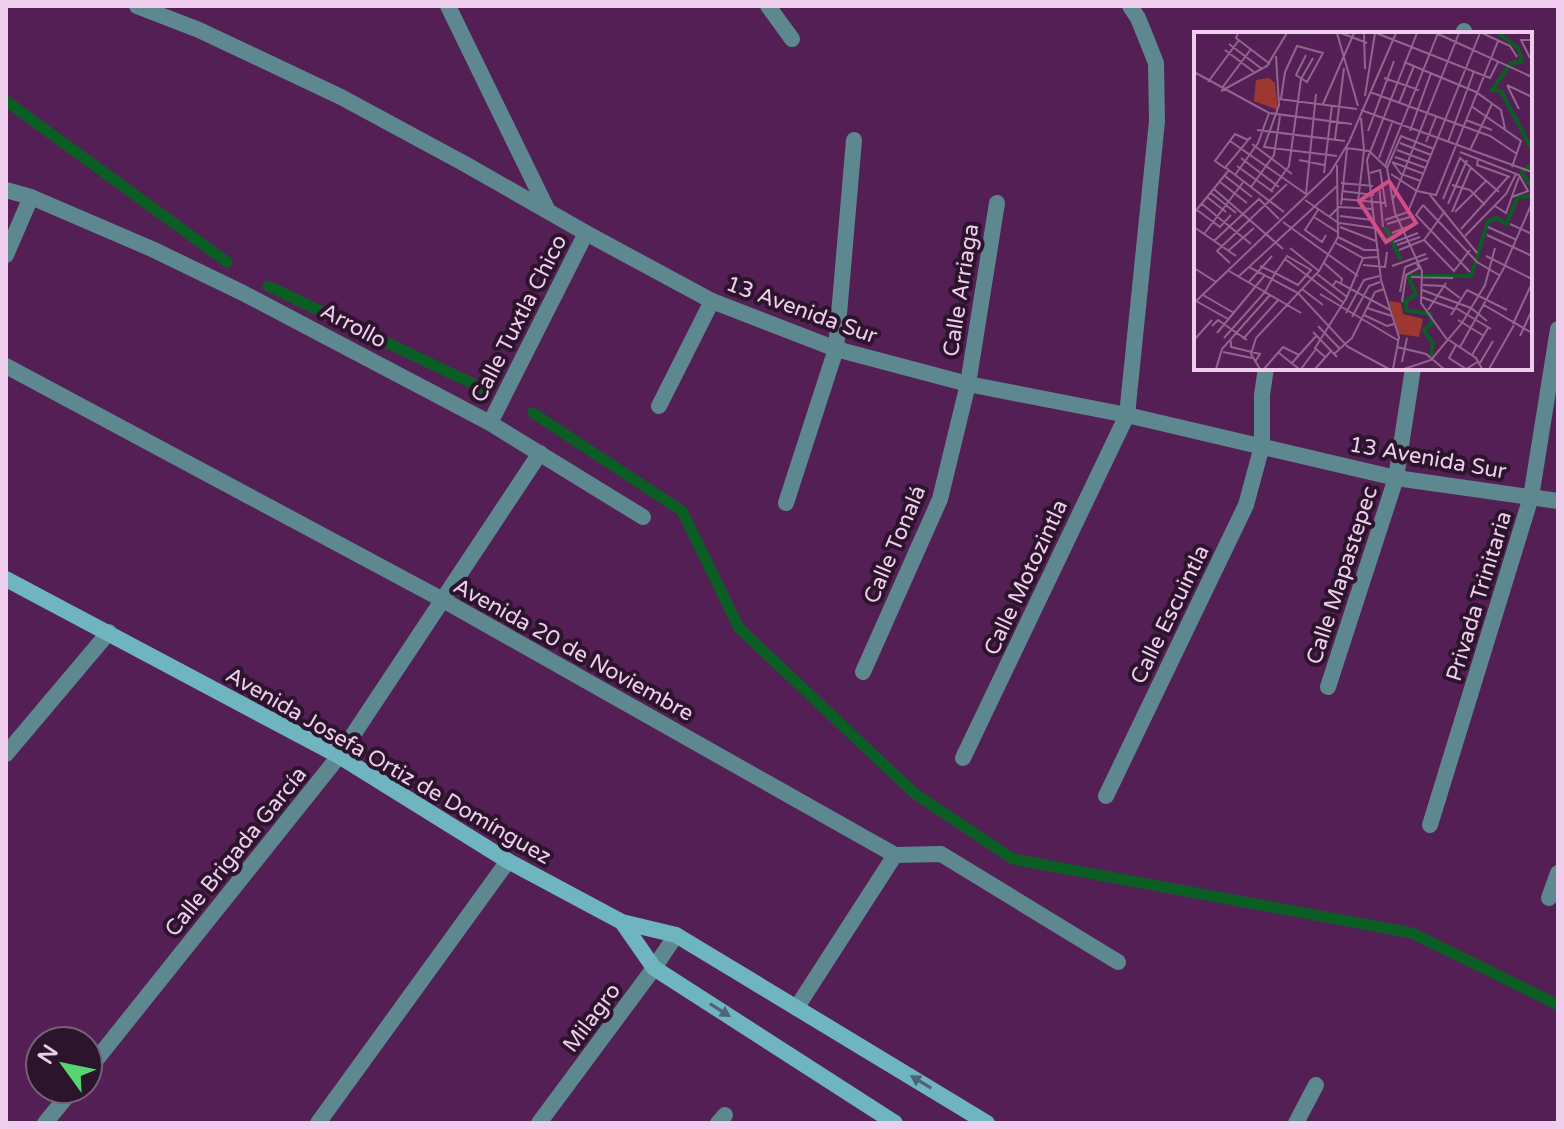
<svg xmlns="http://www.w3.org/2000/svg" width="1564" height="1129" font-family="'Varela Round',sans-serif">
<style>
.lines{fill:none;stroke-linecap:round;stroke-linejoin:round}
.stream{stroke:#0a5e24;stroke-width:11}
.minor{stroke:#5d888f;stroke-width:16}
.tertiary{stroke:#5d888f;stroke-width:16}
.secondary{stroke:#6eb5c0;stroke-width:16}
.oneway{fill:#4d6576}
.labels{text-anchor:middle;stroke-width:8;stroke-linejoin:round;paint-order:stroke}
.street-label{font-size:22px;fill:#eeceec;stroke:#2c152c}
.inset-river{fill:none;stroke:#0a5e24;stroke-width:4}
.inset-road{fill:none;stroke:#926591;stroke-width:2}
.view{fill:#cf4f86;fill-opacity:0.15;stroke:#cf4f86;stroke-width:4}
.inset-edge{fill:none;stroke:#eeceec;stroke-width:4}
</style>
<rect width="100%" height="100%" fill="#541f54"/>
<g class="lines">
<path class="stream" d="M 6,101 L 227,262
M 268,286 L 486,390
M 533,413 L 682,511 L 739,628 L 914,793 L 1013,859 L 1412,933 L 1558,1005"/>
<path class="minor" d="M 448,6 L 547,209
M 768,6 L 792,39
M 1464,34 L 1464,31
M 6,190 L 31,197 L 152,249 L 243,293 L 490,423 L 643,517
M 6,255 L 31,197
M 6,366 L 443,600 L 895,855 L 941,854 L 1118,962
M 659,406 L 712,301
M 490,423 L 586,233
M 786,503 L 836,349 L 854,140
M 863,672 L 940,499 L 968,384 L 997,203
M 1328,687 L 1396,478 L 1413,368
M 6,754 L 109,632
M 963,758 L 1127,415 L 1157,121 L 1156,63 L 1138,18 L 1130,6
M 1106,796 L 1246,505 L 1262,446 L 1262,395 L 1266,368
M 1430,825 L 1531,497 L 1558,329
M 1549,898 L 1558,873
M 797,1007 L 895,855
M 88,1070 L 339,756 L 540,453
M 45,1123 L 73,1089
M 318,1123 L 508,861
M 539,1123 L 654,968 L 676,935
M 718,1123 L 725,1115
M 1296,1123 L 1316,1085"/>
<path class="tertiary" d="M 137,6 L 199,30 L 341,97 L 465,164 L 586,233 L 712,301 L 836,349 L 968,384 L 1127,415 L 1396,478 L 1558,501"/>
<path class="secondary" d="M 6,579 L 339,756 L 508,861 L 622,922 L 676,935 L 987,1123
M 622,922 L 654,968 L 895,1123"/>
</g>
<defs><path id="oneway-solid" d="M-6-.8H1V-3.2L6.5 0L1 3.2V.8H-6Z" transform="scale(2)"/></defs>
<g class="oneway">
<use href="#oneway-solid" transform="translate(720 1010) rotate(32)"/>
<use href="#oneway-solid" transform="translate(921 1082) rotate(-149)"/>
</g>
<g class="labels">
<g class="street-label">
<text transform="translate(960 290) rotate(-81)" y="8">Calle Arriaga</text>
<text transform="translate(802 309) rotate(20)" y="8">13 Avenida Sur</text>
<text transform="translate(518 318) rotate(-63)" y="8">Calle Tuxtla Chico</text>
<text transform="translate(354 325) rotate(28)" y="8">Arrollo</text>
<text transform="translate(1428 457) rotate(10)" y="8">13 Avenida Sur</text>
<text transform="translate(894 544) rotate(-67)" y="8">Calle Tonalá</text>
<text transform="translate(1341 575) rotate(-72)" y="8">Calle Mapastepec</text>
<text transform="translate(1025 577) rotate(-65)" y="8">Calle Motozintla</text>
<text transform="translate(1478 596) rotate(-73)" y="8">Privada Trinitaria</text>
<text transform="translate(1169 614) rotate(-64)" y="8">Calle Escuintla</text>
<text transform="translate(574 649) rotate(29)" y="8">Avenida 20 de Noviembre</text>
<text transform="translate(389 765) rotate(30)" y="8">Avenida Josefa Ortiz de Domínguez</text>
<text transform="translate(235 851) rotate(-51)" y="8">Calle Brigada García</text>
<text transform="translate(591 1017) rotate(-53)" y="8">Milagro</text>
</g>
</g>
<g transform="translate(1194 32)">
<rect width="338" height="338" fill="#541f54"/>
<path d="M 75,46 L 81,51 L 84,78 L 60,69 L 62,48 ZM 195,269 L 207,271 L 209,282 L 229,287 L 225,305 L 205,302 Z" fill="#9d3830"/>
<path class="inset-river" d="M 304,1 L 324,16 L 328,30 L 317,31 L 298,58 L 307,59 L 338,118M 338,131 L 328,140 L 338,156M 191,195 L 207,228M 237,324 L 239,312 L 230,298 L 238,291 L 236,282 L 212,278 L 212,269 L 222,262 L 214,244 L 277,244 L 294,189 L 303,186 L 312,192 L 324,165 L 338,164"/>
<path class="inset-road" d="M 44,1 L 42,6 L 76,32M 143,1 L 164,74M 147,1 L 173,11M 170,1 L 171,37M 182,1 L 296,46 L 304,30M 242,1 L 338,45M 288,1 L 316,14 L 323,25M 35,12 L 68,37M 31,18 L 60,40M 82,24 L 85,73 L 70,115 L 143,124M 336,26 L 327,8 L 338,8M 210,30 L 282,60 L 307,78 L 311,97M 0,40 L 75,81 L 158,92M 190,46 L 225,58M 14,50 L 45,8M 313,53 L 338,65M 313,53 L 325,77M 28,56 L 57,17M 27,59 L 73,34 L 93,1M 176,60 L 296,104 L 323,122M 171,64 L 181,1M 85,67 L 163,77M 87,67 L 91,40 L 103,14 L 129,21 L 113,50 L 102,43 L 112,23M 205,71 L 220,34M 129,72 L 160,1M 277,74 L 327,109 L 318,135M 167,78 L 338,140M 190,85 L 223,1M 190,85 L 173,128 L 187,248 L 205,305 L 199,337M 272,88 L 298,98M 63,98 L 151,109M 174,99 L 200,29M 216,99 L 237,41M 141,107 L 150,36M 54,108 L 41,102 L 21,129 L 31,136 L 51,112 L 54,108 L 57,105M 36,109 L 112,162M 232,110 L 242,85M 254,110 L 280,39M 206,111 L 237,123M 58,112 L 98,142M 152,116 L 175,119 L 193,136 L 201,181 L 228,239 L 227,271 L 252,306 L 282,326 L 288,337M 203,118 L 235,130M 276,118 L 298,72M 266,120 L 325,143 L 334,159 L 318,165M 201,125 L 232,136M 47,126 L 85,155M 185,126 L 199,88M 284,127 L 283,133 L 316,145M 105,128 L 130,133M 198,130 L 230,142M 199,131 L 207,142 L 227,149M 43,134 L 79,160M 191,134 L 244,1M 32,136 L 90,180M 193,136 L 207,104 L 240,117M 130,141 L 138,73M 176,141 L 186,138 L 192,175M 197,142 L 223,159 L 242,163 L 304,9M 41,143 L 64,111 L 75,81M 31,144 L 58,165M 26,150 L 53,171M 147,151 L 179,154M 258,153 L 276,158 L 291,173M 185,154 L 189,195M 57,155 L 80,123 L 86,84M 20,157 L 89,217M 77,159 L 95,134 L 107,47 L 119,26M 148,159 L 180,163M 17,161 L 42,181M 112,162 L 122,62M 236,163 L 283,221M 13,165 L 32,180M 148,167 L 192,171M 199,167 L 265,1M 249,167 L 266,126 L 305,160M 111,168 L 146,192M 164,170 L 170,118 L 167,86M 8,172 L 57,212M 254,172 L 273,128M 147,173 L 153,117M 229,173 L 283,230 L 305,243M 229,173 L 222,183 L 276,240M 301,174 L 312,181 L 325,145M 3,178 L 26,195 L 37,183M 124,178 L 111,198 L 128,210 L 132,203M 258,180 L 277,135M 261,180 L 293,148M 0,181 L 35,138M 146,184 L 178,188M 120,185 L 145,201M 135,185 L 145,175 L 179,177M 191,188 L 214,180 L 286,1M 89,190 L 164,244M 146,191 L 180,196M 193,192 L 216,185M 316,192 L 338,202M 0,195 L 42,224M 146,195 L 182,209M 294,195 L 323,208M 267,197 L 314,145M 198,201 L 221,192M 10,202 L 50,149M 293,203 L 338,224M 271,204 L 312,162 L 322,142M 144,205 L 170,218 L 185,218M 230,208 L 260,239 L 276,218M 20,209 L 65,167 L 85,187M 200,210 L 224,201M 142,211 L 169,226 L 184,225M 203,213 L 226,205M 96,216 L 125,239M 205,218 L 230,208 L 251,179M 34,219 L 60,196M 292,224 L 338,247M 91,227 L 150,271M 36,231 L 23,219 L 93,152M 130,231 L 148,247 L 147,252M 169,233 L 191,235 L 193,220M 311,233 L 338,171M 198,234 L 232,222M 55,235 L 104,261 L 154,315 L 195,337M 211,235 L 234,226M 0,236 L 22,250M 35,239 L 107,281M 123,242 L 153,265M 44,245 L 143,154M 217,245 L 259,246M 54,251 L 78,224M 229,253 L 250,254 L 266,266M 138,255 L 142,249 L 196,278M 108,257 L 129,273M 228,258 L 277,276 L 293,289M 206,260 L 211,235M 126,262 L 205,309M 9,263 L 40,281M 227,265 L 260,277M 2,269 L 34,287M 208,270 L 212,243 L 225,236 L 223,232M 0,271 L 136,141 L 155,110 L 202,1M 290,273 L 338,301M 173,276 L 198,284M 262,276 L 297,297M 234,278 L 252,251M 152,281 L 170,248 L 185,244M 170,283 L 193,294 L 200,292M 257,283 L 273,258 L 313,278M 158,285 L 175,254 L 186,250M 264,288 L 290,304M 319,292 L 338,251M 18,294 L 24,288 L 53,308M 124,294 L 146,317M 119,300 L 143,325M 23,301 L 71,243M 326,304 L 338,278M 30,306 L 71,260 L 78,247 L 81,241 L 85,236 L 93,224 L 117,238 L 104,253 L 81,241 L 66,234M 49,307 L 85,267M 0,308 L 18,288M 37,309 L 37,315 L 66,322 L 61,330M 262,313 L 255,326 L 272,337 L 285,329M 203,315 L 232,322 L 250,337M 266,315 L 311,234M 29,320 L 58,326M 85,321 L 105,337M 140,322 L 158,306 L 181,260 L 190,257M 278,323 L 294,296M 131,325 L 121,316 L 153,265 L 169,226M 208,330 L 213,306M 98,331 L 123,303M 286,331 L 299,309M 22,337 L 28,317 L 76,263M 66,337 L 57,322 L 62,306 L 125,239 L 144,205 L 143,133M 70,337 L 89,315 L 105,323M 107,337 L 122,317M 121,337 L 137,319M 210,337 L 237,328 L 268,291 L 291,253 L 301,216M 295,337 L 320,293"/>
<path class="view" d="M 195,149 L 222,191 L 192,210 L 165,169 Z"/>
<rect width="338" height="338" class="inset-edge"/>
</g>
<rect width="1564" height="1129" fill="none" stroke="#eeceec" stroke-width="16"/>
<g transform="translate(64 1065) rotate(303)"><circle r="38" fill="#2c152c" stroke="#7a5f79" stroke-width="2"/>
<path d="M0-6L14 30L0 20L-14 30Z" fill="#56d671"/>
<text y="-12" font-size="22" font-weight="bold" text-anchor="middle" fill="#eeceec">N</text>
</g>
</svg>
